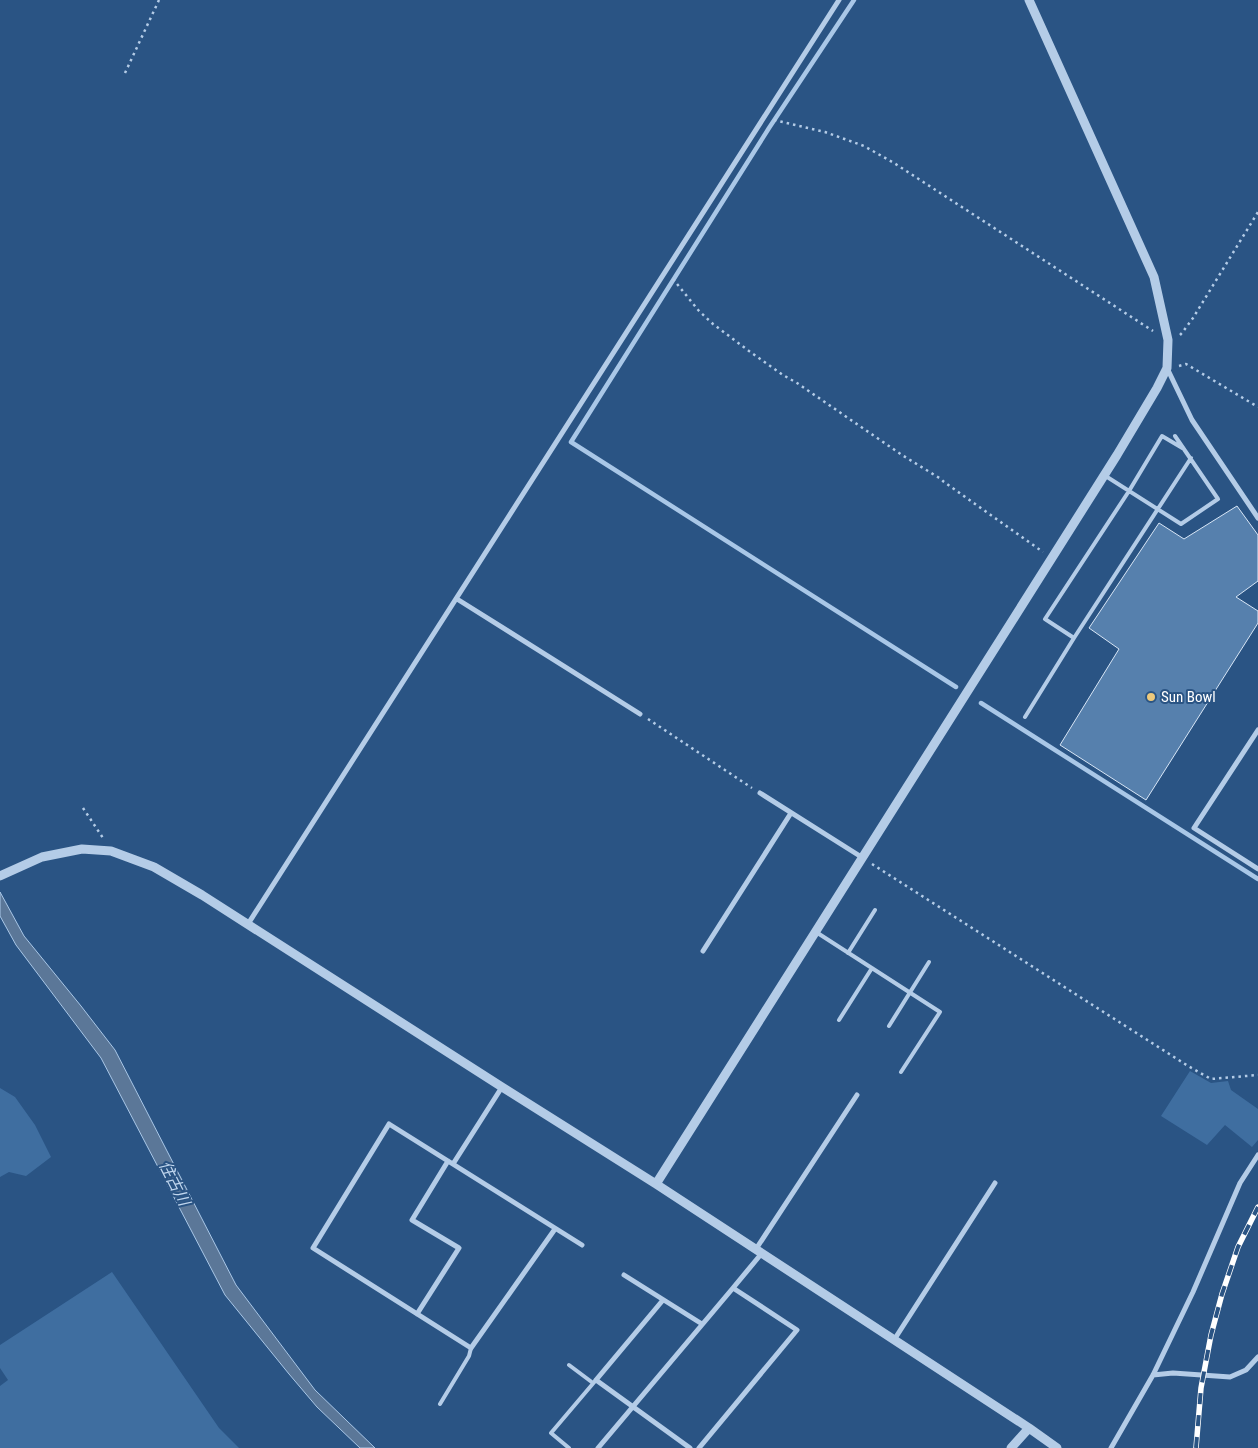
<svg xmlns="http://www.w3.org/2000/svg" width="1258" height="1448" font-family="'Roboto Condensed','Noto Sans JP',sans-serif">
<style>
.green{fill:#3f6ea0}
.water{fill:#5b7798;stroke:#a9c7e7}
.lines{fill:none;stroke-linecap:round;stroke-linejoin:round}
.stream{stroke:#a9c7e7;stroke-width:4.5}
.building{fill:#5680ad;stroke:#d8e6f6}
.path{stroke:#b4cce7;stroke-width:2.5;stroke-dasharray:2.5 4;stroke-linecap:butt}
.service{stroke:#b4cce7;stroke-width:4}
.minor{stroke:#b4cce7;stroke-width:5}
.tertiary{stroke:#b4cce7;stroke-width:9}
.rail-casing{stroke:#fff;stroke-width:5.5}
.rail{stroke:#2a5484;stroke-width:4;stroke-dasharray:11;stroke-linecap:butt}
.poi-dot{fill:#edc97c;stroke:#2a5484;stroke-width:2}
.labels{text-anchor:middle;stroke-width:4;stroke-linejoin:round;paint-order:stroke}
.poi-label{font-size:15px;fill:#fff;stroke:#2a5484;text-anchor:start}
.water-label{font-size:16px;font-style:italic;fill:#c0d6ee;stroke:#2a5484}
</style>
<rect width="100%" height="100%" fill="#2a5484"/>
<path class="green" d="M 1190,1071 L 1211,1083 L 1228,1081 L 1231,1090 L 1258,1109 L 1258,1140 L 1252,1147 L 1225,1125 L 1207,1145 L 1161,1116 Z
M 0,1088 L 15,1097 L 35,1125 L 51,1157 L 26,1176 L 9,1172 L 0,1177 Z
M 112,1272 L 219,1428 L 239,1448 L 0,1448 L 0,1386 L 8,1380 L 0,1368 L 0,1345 Z"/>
<path class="water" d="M 0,892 L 24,936 L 81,1006 L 115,1050 L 236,1285 L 315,1390 L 375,1448 L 360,1448 L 317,1407 L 289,1374 L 225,1295 L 101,1058 L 16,945 L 0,916 Z"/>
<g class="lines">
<path class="stream" d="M 854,0 L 769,128 L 571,442 L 956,687
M 981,703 L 1258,879"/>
</g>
<path class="building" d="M 1237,506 L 1258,535 L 1258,581 L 1236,597 L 1258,611 L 1258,623 L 1146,800 L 1060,745 L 1119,649 L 1089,628 L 1159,523 L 1184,539 Z"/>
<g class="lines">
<path class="path" d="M 125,73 L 159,0
M 774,120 L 825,132 L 864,146 L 894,163 L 1153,331
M 673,279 L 699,311 L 713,324 L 749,351 L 783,375 L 797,383 L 902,455 L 941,479 L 944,482 L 1043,552
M 1180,335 L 1182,333 L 1193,318 L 1258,212
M 1179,366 L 1186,364 L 1258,407
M 648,719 L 752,788
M 83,808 L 103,838
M 872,864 L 1188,1066 L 1211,1079 L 1258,1075"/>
<path class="service" d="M 1104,475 L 1181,524 L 1218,499 L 1175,436
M 1074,638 L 1191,458
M 1025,717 L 1074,638 L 1045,619 L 1129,491 L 1162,436 L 1184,449
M 816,932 L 940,1012 L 901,1072
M 848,953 L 875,910
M 839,1020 L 872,968
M 889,1026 L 929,962
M 569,1365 L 593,1383
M 440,1404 L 469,1356 L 471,1348
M 569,1448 L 551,1433 L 596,1380"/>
<path class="minor" d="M 1167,368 L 1192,420 L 1258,518
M 457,599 L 640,714
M 1258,730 L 1194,828 L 1258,869
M 760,793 L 863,858
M 248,924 L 839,0
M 703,951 L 791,813
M 453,1164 L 502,1087
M 555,1229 L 471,1348 L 313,1248 L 389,1124 L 582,1245
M 756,1249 L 857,1095
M 624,1275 L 702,1324
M 733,1288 L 762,1253
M 663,1300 L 596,1380 L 690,1448
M 417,1314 L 459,1248 L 412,1220 L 448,1161
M 894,1340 L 995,1183
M 1153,1375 L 1173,1373 L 1230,1377 L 1246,1370 L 1258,1357
M 598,1448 L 733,1288 L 797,1330 L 699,1448
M 1111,1448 L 1153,1375 L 1193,1292 L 1240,1183 L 1258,1155"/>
<path class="tertiary" d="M 0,876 L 42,857 L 82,849 L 111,851 L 154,867 L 202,895 L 502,1087 L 656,1184 L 1029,1428 L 1057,1448
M 656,1184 L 1117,455 L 1157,388 L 1167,368 L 1168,340 L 1154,277 L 1029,0
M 1011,1448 L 1029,1428"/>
<defs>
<path id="rail" d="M 1196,1448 L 1201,1388 L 1211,1335 L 1222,1294 L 1238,1247 L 1258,1207"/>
</defs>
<use href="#rail" class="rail-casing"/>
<use href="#rail" class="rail"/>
</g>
<circle class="poi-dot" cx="1151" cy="697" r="5"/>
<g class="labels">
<g class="poi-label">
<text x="1161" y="702">Sun Bowl</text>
</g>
<g class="water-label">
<text transform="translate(175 1183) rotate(63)" y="6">住古川</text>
</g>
</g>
</svg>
